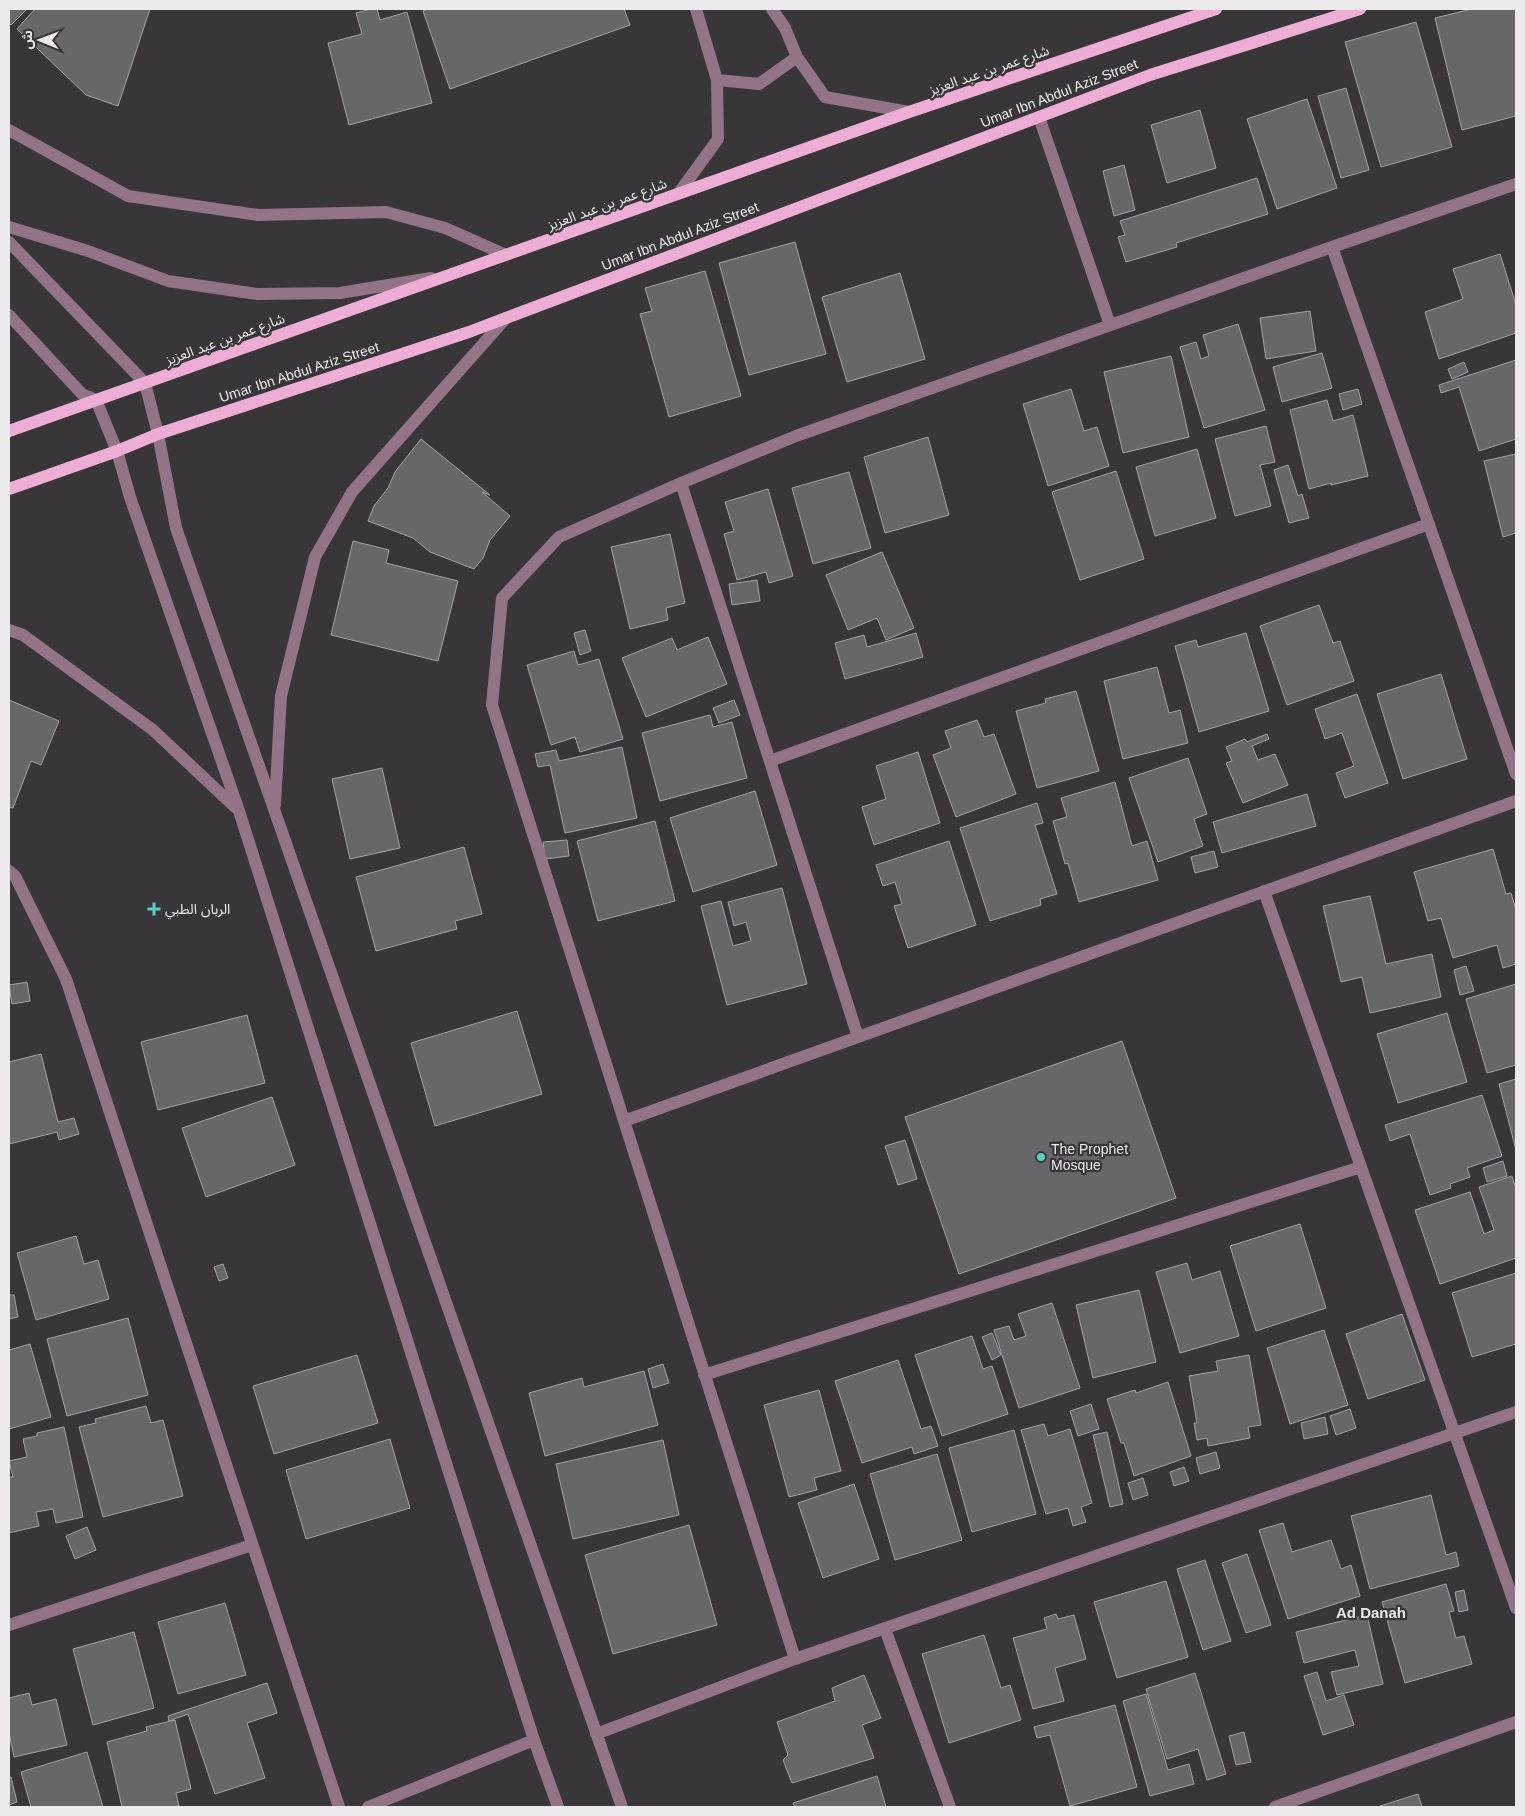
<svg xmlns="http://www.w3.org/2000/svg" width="1525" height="1816" font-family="Arial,'Noto Sans Arabic',sans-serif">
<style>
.building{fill:#67676a;stroke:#a3a2a6}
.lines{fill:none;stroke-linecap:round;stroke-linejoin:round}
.minor{stroke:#937386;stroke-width:12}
.major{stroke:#eeadd4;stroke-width:12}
.poi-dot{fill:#59cebe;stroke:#383639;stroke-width:2}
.labels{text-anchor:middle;stroke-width:4.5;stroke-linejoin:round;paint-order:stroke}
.street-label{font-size:14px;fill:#eceaec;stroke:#383639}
.poi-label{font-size:14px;fill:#eceaec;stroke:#383639;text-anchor:start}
.neighbourhood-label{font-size:15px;font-weight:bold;fill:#eceaec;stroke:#383639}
</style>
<rect width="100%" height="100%" fill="#383639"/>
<path class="building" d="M 9,9 L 27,9 L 11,25 L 9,23 Z
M 35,9 L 150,9 L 118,106 L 86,95 L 17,29 Z
M 371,9 L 377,9 L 380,20 L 407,12 L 432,103 L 349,125 L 328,43 L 362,34 L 356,13 Z
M 428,9 L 624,9 L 630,25 L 450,89 L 423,11 Z
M 1472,9 L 1516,9 L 1516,116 L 1462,130 L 1435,18 Z
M 1416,22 L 1452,147 L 1381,167 L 1345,42 Z
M 1346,88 L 1369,170 L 1341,178 L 1318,96 Z
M 1307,99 L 1337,188 L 1277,209 L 1247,119 Z
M 1200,110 L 1216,168 L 1167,183 L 1151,125 Z
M 1124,165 L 1135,210 L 1114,216 L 1103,171 Z
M 1257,178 L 1268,214 L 1176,243 L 1177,247 L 1126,262 L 1118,237 L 1125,235 L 1120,221 Z
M 795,242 L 826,354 L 749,375 L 719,263 Z
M 1500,254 L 1516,305 L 1516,333 L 1439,359 L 1425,312 L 1463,299 L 1453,269 Z
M 705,271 L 741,396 L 669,417 L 640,314 L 652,311 L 645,288 Z
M 900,273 L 925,359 L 847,382 L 822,297 Z
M 1310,311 L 1316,351 L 1266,359 L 1260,318 Z
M 1238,324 L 1265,410 L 1204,428 L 1180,347 L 1196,342 L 1201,359 L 1209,356 L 1203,335 Z
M 1322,353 L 1332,388 L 1282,402 L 1273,367 Z
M 1171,356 L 1189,437 L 1123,453 L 1104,372 Z
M 1516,360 L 1516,439 L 1479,451 L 1459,387 L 1441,393 L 1439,385 Z
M 1464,362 L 1468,372 L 1452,379 L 1448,369 Z
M 1071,389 L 1084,431 L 1097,427 L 1109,466 L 1048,486 L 1023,404 Z
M 1358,389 L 1362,404 L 1343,410 L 1339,394 Z
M 1327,400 L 1333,421 L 1353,415 L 1368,476 L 1331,485 L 1331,483 L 1309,489 L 1290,410 Z
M 1266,426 L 1275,462 L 1260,465 L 1271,506 L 1235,516 L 1215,439 Z
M 928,437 L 949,515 L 885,533 L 864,457 Z
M 421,439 L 490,495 L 482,492 L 510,516 L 490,540 L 483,558 L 474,569 L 430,552 L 413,538 L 368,521 L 374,506 L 388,488 L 395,472 Z
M 1197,449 L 1216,518 L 1155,536 L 1136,467 Z
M 1516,454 L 1516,533 L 1503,537 L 1484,461 Z
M 1288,465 L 1298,496 L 1302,494 L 1309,518 L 1289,523 L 1274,470 Z
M 1116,471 L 1144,559 L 1080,580 L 1052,492 Z
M 849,472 L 871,548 L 813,564 L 792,488 Z
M 768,489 L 793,576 L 769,583 L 766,572 L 737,580 L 724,534 L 734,531 L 725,502 Z
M 670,534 L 685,603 L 666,608 L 668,620 L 630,629 L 611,547 Z
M 353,541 L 389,550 L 386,563 L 458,581 L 438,661 L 331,635 Z
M 882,552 L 914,628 L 886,640 L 877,618 L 848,630 L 826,575 Z
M 757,580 L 760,601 L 732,605 L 729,584 Z
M 1319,605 L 1333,643 L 1340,641 L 1354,681 L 1287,705 L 1260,626 Z
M 585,630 L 591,651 L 580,655 L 574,633 Z
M 916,633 L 923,657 L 845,679 L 835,643 L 864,635 L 867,647 Z
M 1246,633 L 1269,711 L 1199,732 L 1175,646 L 1196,640 L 1198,647 Z
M 708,637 L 727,684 L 646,717 L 622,658 L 672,638 L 677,650 Z
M 574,651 L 578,665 L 599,659 L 623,739 L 580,752 L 575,737 L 551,745 L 527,665 Z
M 1157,667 L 1169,713 L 1180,710 L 1188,743 L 1123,759 L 1104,681 Z
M 1441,674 L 1467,759 L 1403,779 L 1377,694 Z
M 1076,691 L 1099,771 L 1037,788 L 1016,711 L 1046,703 L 1045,699 Z
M 1357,694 L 1388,783 L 1345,798 L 1336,773 L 1354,766 L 1342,733 L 1325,739 L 1315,709 Z
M 9,700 L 59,721 L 41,765 L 31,761 L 13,808 L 9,807 Z
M 734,700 L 740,715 L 719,723 L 713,708 Z
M 710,715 L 713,727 L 732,722 L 747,778 L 660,801 L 642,733 Z
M 977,720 L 984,737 L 994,734 L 1016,794 L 956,817 L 933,755 L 951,748 L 945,731 Z
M 1267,734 L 1269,739 L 1252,746 L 1258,760 L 1275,754 L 1288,785 L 1243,803 L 1226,763 L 1232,761 L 1226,747 L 1245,739 L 1247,742 Z
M 622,747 L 637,818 L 565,833 L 550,765 L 538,767 L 535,754 L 556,750 L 559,761 Z
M 918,752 L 940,823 L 874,845 L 862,807 L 886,799 L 876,766 Z
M 1188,758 L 1207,814 L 1194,819 L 1203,846 L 1158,862 L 1129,778 Z
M 382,768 L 400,848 L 350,859 L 332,779 Z
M 1115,782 L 1132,846 L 1147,841 L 1158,880 L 1079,902 L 1068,863 L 1065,864 L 1053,821 L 1067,817 L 1061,798 Z
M 755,791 L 777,865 L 693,892 L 670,818 Z
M 1307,794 L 1316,826 L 1222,853 L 1213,822 Z
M 1037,803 L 1043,823 L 1035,825 L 1057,894 L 1040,899 L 1041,905 L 990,921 L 960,828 Z
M 655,821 L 675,901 L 598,921 L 577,841 Z
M 567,840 L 569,856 L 545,859 L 543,842 Z
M 949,841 L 976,925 L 908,948 L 894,906 L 902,904 L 895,882 L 883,886 L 876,865 Z
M 464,847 L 482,914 L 455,921 L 457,929 L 376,951 L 356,877 Z
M 1493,849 L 1506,894 L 1511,893 L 1516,910 L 1516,964 L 1503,968 L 1497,945 L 1453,958 L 1441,918 L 1428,921 L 1414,872 Z
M 1214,851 L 1218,867 L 1195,873 L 1191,857 Z
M 782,888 L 807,984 L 727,1005 L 701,906 L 721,901 L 733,946 L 751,941 L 746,922 L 734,926 L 728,902 Z
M 1370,896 L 1386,964 L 1432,954 L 1441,997 L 1370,1013 L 1362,977 L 1341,982 L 1323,906 Z
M 1466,966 L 1474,991 L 1460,995 L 1454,970 Z
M 27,982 L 30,1001 L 12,1004 L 9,985 Z
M 1516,984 L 1516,1065 L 1487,1073 L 1466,999 Z
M 517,1011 L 542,1094 L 435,1126 L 411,1043 Z
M 1447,1013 L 1467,1082 L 1398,1103 L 1377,1034 Z
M 247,1015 L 265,1083 L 158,1110 L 141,1042 Z
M 1122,1041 L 1176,1198 L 959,1274 L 905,1117 Z
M 41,1054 L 58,1122 L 74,1118 L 79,1134 L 59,1140 L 57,1132 L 9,1144 L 9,1062 Z
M 1516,1079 L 1516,1150 L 1499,1084 Z
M 1482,1095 L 1502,1156 L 1467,1168 L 1470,1177 L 1450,1184 L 1451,1188 L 1430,1195 L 1410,1134 L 1390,1141 L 1385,1125 Z
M 272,1097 L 295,1165 L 206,1197 L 182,1128 Z
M 905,1140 L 917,1179 L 898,1185 L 885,1146 Z
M 1503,1161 L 1507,1176 L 1487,1182 L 1483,1168 Z
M 1512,1176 L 1516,1189 L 1516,1258 L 1440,1284 L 1415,1210 L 1470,1192 L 1484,1234 L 1494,1230 L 1479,1187 Z
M 1300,1224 L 1326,1308 L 1256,1331 L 1230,1246 Z
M 76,1236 L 84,1264 L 98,1260 L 109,1299 L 36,1320 L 17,1253 Z
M 1187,1263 L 1192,1280 L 1220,1271 L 1239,1336 L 1180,1353 L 1156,1272 Z
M 223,1264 L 228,1278 L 219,1281 L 214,1267 Z
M 1516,1273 L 1516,1344 L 1472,1357 L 1452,1293 Z
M 1139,1290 L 1156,1362 L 1093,1378 L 1076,1305 Z
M 9,1295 L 14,1295 L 18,1317 L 9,1319 Z
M 1052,1303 L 1080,1388 L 1019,1408 L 994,1330 L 1009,1326 L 1014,1340 L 1026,1336 L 1018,1314 Z
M 1402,1314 L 1425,1380 L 1368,1399 L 1346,1334 Z
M 128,1318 L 148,1395 L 67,1416 L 47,1339 Z
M 1324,1330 L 1348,1405 L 1290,1424 L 1267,1348 Z
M 992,1333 L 1001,1355 L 992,1360 L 982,1337 Z
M 972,1336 L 983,1369 L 992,1366 L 1008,1414 L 942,1436 L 915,1355 Z
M 30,1344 L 51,1417 L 9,1429 L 9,1350 Z
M 357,1355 L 378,1423 L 274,1454 L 253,1386 Z
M 1249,1355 L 1261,1425 L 1248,1427 L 1250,1438 L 1208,1446 L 1207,1438 L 1197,1440 L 1194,1423 L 1197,1423 L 1189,1376 L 1218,1371 L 1216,1361 Z
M 898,1360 L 921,1429 L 931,1426 L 938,1446 L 914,1454 L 912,1447 L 862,1463 L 835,1381 Z
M 663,1364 L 669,1383 L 653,1388 L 648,1369 Z
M 644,1371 L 658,1425 L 545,1456 L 529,1393 L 582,1378 L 584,1387 Z
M 1168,1382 L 1191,1456 L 1134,1476 L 1124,1443 L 1121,1443 L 1107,1399 L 1135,1390 L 1136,1393 Z
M 819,1390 L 841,1471 L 814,1478 L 817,1490 L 789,1497 L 764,1405 Z
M 1091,1404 L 1099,1429 L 1078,1436 L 1070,1411 Z
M 146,1406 L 151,1423 L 163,1420 L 183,1496 L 103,1517 L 79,1427 L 96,1423 L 95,1419 Z
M 1350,1409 L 1356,1428 L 1336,1435 L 1330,1416 Z
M 1325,1417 L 1328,1434 L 1304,1439 L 1301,1423 Z
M 1044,1424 L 1048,1436 L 1070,1429 L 1092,1503 L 1081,1507 L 1086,1522 L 1073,1526 L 1068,1508 L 1046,1514 L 1021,1430 Z
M 64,1427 L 83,1517 L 56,1523 L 53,1509 L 36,1512 L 39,1526 L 9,1533 L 9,1477 L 13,1477 L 9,1461 L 27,1457 L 23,1439 L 37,1436 L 37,1433 Z
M 1014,1430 L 1036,1514 L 972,1532 L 949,1448 Z
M 1107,1432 L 1123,1504 L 1110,1507 L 1093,1435 Z
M 390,1439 L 410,1508 L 306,1539 L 286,1470 Z
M 663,1440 L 679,1515 L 573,1539 L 556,1464 Z
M 1216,1452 L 1220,1468 L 1200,1474 L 1196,1458 Z
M 937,1454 L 962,1540 L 895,1560 L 870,1474 Z
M 1184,1467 L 1189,1481 L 1174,1486 L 1170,1472 Z
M 1143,1478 L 1148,1495 L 1133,1500 L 1128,1483 Z
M 854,1484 L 879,1559 L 823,1578 L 798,1503 Z
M 1431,1495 L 1446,1555 L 1456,1552 L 1459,1566 L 1370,1589 L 1351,1516 Z
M 1283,1523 L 1292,1552 L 1331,1540 L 1341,1569 L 1351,1565 L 1360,1596 L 1288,1619 L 1259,1530 Z
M 689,1525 L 717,1625 L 613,1654 L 585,1555 Z
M 87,1527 L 96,1550 L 75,1559 L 66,1536 Z
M 1247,1554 L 1271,1625 L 1246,1633 L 1222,1563 Z
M 1205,1560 L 1231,1641 L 1203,1650 L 1177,1569 Z
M 1166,1581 L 1188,1657 L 1117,1678 L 1094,1602 Z
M 1446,1584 L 1454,1611 L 1449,1612 L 1456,1638 L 1464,1636 L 1472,1664 L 1405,1683 L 1382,1602 Z
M 1464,1590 L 1468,1610 L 1459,1612 L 1455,1592 Z
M 225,1603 L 246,1675 L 178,1694 L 158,1622 Z
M 1056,1614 L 1058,1619 L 1074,1615 L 1086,1659 L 1055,1668 L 1064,1701 L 1033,1709 L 1013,1638 L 1047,1629 L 1044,1618 Z
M 1367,1615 L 1383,1684 L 1337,1695 L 1331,1672 L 1359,1666 L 1355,1650 L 1304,1663 L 1296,1632 Z
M 134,1632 L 154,1708 L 93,1725 L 73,1649 Z
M 984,1635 L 1001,1688 L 1010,1685 L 1021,1720 L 949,1743 L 922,1654 Z
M 1317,1672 L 1326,1701 L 1344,1695 L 1354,1725 L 1323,1735 L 1304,1676 Z
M 1195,1673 L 1226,1774 L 1207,1780 L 1198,1749 L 1167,1759 L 1146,1689 Z
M 864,1675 L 881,1718 L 862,1725 L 874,1758 L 792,1783 L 783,1760 L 788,1755 L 777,1722 L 835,1701 L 832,1688 Z
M 267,1683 L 277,1713 L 247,1723 L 265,1778 L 215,1794 L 188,1714 L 169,1721 L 168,1716 Z
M 29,1693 L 32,1705 L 56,1699 L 67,1745 L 14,1757 L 9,1733 L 9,1698 Z
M 1146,1694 L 1168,1770 L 1189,1764 L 1194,1784 L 1150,1796 L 1123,1701 Z
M 1115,1705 L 1137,1787 L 1070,1806 L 1050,1735 L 1037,1738 L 1034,1727 Z
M 175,1720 L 191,1789 L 176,1793 L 179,1806 L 172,1807 L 122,1807 L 107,1742 L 147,1731 L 146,1727 Z
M 1244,1732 L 1251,1762 L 1236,1765 L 1229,1736 Z
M 87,1752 L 103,1807 L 31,1807 L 21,1772 Z
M 877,1776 L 886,1807 L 795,1807 L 793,1803 Z
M 9,1777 L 11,1777 L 17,1802 L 9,1805 Z
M 1418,1794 L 1422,1807 L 1377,1807 Z"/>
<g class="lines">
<path class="minor" d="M 772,9 L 785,28 L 797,57 L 825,97 L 909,112
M 717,80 L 759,84 L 797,57
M 1039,117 L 1110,325
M 9,130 L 128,196 L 258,215 L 386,212 L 445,228 L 506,255
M 678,194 L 718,139 L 717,80 L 696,9
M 9,227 L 88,251 L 168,281 L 257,294 L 340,293 L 431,278
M 9,242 L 145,383 L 158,434 L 176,528 L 622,1807
M 1332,247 L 1516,774
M 9,315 L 82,394 L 96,400 L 117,451 L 130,497 L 239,811 L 534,1740 L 558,1807
M 681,483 L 858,1037
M 9,630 L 23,635 L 153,730 L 236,808
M 770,761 L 1429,524
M 275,805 L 281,696 L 315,557 L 352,492 L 506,318
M 9,871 L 15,876 L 66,979 L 339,1807
M 1264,891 L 1516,1608
M 624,1121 L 1516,801
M 704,1375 L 1361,1167
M 9,1625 L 252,1545
M 885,1629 L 950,1807
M 795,1659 L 492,705 L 502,598 L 559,537 L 681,483 L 796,436 L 1332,247 L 1516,184
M 596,1734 L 795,1659 L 1516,1412
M 368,1807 L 534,1740
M 1275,1807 L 1516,1722"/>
<path class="major" d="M 9,431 L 909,112 L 1216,9
M 9,489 L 117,451 L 158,434 L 469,332 L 1150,75 L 1360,9"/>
</g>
<g class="poi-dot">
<path d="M151.5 901.5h5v5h5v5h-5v5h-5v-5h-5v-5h5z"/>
<circle cx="1041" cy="1157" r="5"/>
</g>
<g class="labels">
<g class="street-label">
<text transform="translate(989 70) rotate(-19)" y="5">شارع عمر بن عبد العزيز</text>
<text transform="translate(1059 93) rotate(-21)" y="5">Umar Ibn Abdul Aziz Street</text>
<text transform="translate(607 204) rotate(-20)" y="5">شارع عمر بن عبد العزيز</text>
<text transform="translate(680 236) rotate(-21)" y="5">Umar Ibn Abdul Aziz Street</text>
<text transform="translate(225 339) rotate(-20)" y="5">شارع عمر بن عبد العزيز</text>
<text transform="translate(299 372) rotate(-18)" y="5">Umar Ibn Abdul Aziz Street</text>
</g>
<g class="poi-label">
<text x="165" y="914">الربان الطبي</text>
<text x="1051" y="1154">The Prophet<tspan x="1051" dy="16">Mosque</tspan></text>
</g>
<g class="neighbourhood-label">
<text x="1371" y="1618">Ad Danah</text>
</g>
</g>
<rect width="1525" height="1816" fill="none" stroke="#eceaec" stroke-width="20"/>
<g transform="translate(40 40) rotate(271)" stroke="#383639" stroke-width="4" paint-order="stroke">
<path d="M0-4L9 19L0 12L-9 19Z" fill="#eceaec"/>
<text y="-8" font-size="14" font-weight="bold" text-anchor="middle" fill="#eceaec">ش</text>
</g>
</svg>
